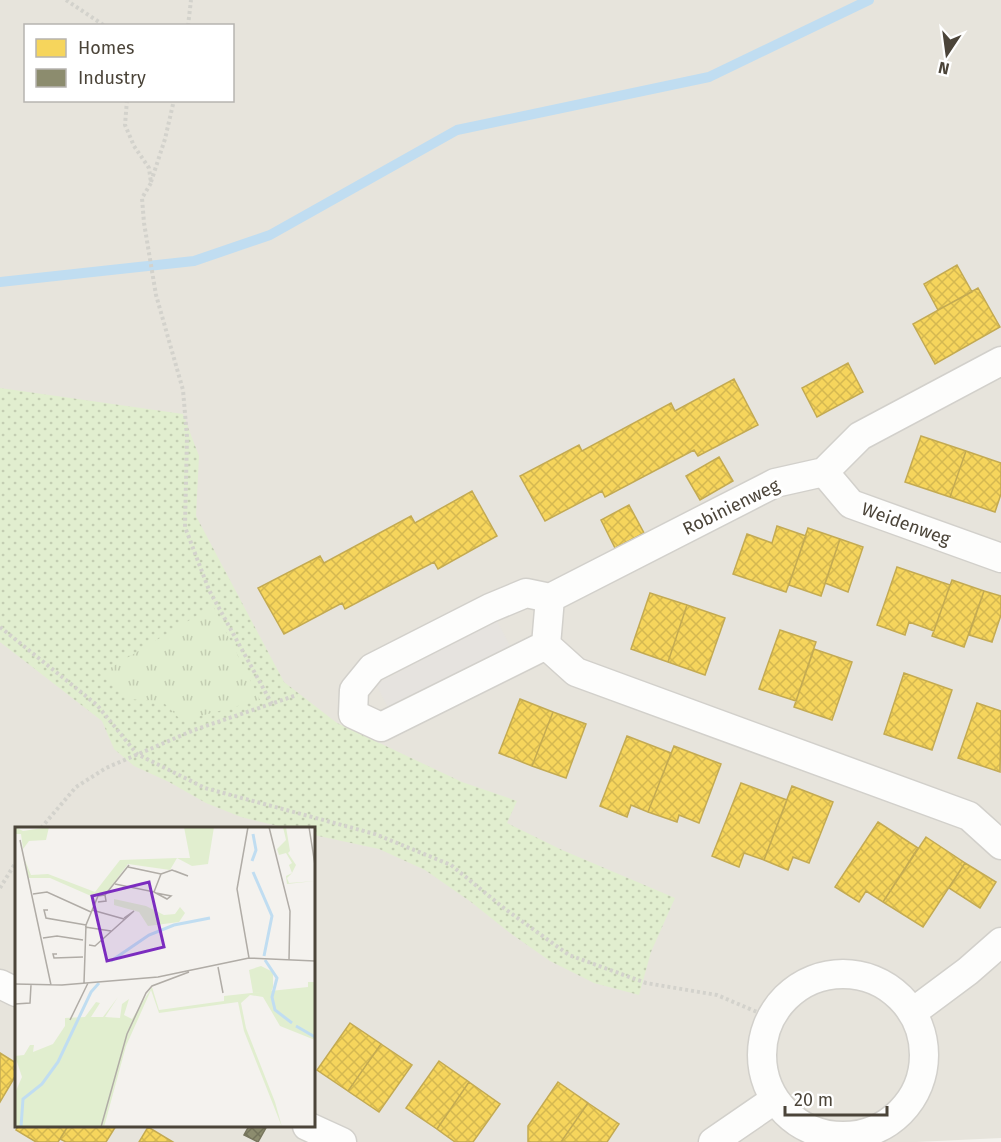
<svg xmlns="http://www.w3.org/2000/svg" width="1001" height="1142" font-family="'Fira Sans',sans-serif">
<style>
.residential{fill:#e7e4dc;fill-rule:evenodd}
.grass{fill:url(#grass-dots)}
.park{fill:url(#park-tufts)}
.parking{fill:#e6e3df}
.homes{fill:url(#homes-cross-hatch);stroke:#c3aa52;stroke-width:1.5}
.industry{fill:url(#industry-cross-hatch);stroke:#78765e;stroke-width:1.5}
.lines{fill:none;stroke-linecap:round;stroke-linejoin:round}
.stream{stroke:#c0ddf1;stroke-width:10}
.street-casing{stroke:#d2d0cb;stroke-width:31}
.path{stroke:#d3d2cc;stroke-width:4;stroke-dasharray:3 3;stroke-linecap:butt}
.street{stroke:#fdfdfc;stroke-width:28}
.labels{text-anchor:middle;stroke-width:6;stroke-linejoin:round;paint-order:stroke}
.street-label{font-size:18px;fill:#4b4439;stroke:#fff}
.inset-river{fill:none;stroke:#c0ddf1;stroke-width:3}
.inset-road{fill:none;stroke:#b0aca6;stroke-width:1.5}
.view{fill:#7b2cbf;fill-opacity:0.15;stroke:#7b2cbf;stroke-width:3}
.inset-edge{fill:none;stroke:#4b4439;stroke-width:3}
</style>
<defs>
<pattern id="grass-dots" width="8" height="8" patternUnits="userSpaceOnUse" patternTransform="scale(1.5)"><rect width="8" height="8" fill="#e1eecf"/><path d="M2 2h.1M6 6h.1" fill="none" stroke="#c3cdb2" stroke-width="1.8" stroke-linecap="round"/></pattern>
<pattern id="park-tufts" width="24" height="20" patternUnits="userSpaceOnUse" patternTransform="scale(1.5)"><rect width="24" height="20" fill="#e1eecf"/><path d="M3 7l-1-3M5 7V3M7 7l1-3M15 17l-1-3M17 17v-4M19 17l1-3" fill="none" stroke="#c3cdb2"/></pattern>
<pattern id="homes-cross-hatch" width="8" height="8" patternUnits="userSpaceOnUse" patternTransform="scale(1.5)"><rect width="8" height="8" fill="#f6d55c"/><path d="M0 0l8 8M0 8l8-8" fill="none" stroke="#d4b851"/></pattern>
<pattern id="industry-cross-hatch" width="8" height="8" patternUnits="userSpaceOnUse" patternTransform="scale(1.5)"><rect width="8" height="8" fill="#8c8c6e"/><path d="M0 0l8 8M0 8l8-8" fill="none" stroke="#74745b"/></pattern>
</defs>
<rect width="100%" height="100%" fill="#f4f2ee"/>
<path class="residential" d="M 0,0 L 1001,0 L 1001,1138 L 916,1142 L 0,1142 ZM 26,26 L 232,26 L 232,100 L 26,100 ZM 16,828 L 314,828 L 314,1126 L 16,1126 Z"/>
<path class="grass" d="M 0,388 L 183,414 L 199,456 L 196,516 L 284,682 L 337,723 L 462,782 L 517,801 L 507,823 L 562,850 L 675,898 L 651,952 L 639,995 L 594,983 L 550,961 L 510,933 L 471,902 L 425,870 L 379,849 L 314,835 L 314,828 L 286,828 L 241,817 L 206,803 L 169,782 L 134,766 L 114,749 L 102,721 L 0,642 Z"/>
<path class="park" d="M 213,606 L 260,700 L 182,721 L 162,701 L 127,699 L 102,673 Z"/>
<path class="parking" d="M 497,621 L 510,646 L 389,709 L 376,684 Z"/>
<path class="homes" d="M 957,265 L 972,292 L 938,310 L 924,284 Z
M 978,288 L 1000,327 L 935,364 L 913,324 Z
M 848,363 L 863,392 L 817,417 L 802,388 Z
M 734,379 L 758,425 L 698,456 L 694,450 L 605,497 L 602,491 L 545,521 L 520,476 L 579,445 L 582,451 L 671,403 L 675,411 Z
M 921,436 L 966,451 L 950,497 L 905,482 Z
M 966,451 L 1001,463 L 1001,494 L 995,512 L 950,497 Z
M 719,457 L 733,481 L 700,500 L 686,476 Z
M 472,491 L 497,536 L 438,569 L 434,562 L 345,609 L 342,603 L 284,634 L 258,588 L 320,556 L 324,563 L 411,516 L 415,523 Z
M 629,505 L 644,533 L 615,548 L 601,520 Z
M 777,526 L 806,536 L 786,592 L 733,574 L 747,534 L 772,543 Z
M 808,528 L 840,539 L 821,596 L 789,585 Z
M 840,539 L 863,547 L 848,592 L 825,583 Z
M 897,567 L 950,585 L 934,631 L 909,622 L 905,635 L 877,625 Z
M 952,580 L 984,591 L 964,647 L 932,636 Z
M 984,591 L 1001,596 L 1001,615 L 992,642 L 969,635 Z
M 650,593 L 687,605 L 668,662 L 631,649 Z
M 687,605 L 725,618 L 705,675 L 668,662 Z
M 780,630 L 816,642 L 796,701 L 759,689 Z
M 814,649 L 852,662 L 832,720 L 794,707 Z
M 904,673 L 952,690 L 932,750 L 884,734 Z
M 520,699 L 553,712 L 532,766 L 499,753 Z
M 977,703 L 1001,711 L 1000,772 L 958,758 Z
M 553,712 L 586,724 L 566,778 L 532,766 Z
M 627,736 L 671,753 L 648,812 L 631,805 L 627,817 L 600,806 Z
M 674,746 L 721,764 L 699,823 L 679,815 L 677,822 L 648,812 Z
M 741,783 L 787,800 L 764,860 L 744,853 L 739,867 L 712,856 Z
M 792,786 L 833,802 L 809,863 L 793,857 L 788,870 L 764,860 Z
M 878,822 L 918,848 L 883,902 L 866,891 L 859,902 L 835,887 Z
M 926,837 L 965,863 L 923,927 L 883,902 Z
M 965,863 L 996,882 L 980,908 L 949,888 Z
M 350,1023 L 381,1044 L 348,1091 L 317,1070 Z
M 381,1044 L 412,1065 L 379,1112 L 348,1091 Z
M 0,1053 L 16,1063 L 16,1075 L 0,1102 Z
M 439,1061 L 469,1082 L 437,1129 L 406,1108 Z
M 469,1082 L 500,1104 L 473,1142 L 455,1142 L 437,1129 Z
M 558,1082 L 588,1103 L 561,1142 L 528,1142 L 528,1126 Z
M 588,1103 L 619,1124 L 607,1142 L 561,1142 Z
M 18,1126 L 68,1126 L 58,1142 L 36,1142 L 16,1130 Z
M 68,1126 L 116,1126 L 106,1142 L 66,1142 L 60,1139 Z
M 148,1127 L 173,1142 L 139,1142 Z"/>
<path class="industry" d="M 249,1126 L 267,1126 L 258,1142 L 244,1135 Z"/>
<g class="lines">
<path class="stream" d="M 0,282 L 194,261 L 270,235 L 457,130 L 709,77 L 869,0"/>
<defs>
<path id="street" d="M 824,472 L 851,504 L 1001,558
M 550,598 L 546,645 L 576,672 L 969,816 L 1001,845
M 546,645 L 381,727 L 353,714 L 354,690 L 372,668 L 490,608 L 526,593 L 550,598 L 775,483 L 824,472 L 860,436 L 1001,361
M762 1055a81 81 0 1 1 162 0a81 81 0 1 1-162 0Z
M 0,984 L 16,992
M 913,1012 L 968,971 L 1001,942
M 307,1126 L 342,1142
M 713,1142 L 774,1100"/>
</defs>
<use href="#street" class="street-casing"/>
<path class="path" d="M 66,0 L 105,26
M 188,26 L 191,0
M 127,100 L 125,125 L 134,146 L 149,168 L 151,183 L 142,198 L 144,223 L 156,295 L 183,390 L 187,437 L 185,527 L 209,590 L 272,704
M 151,182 L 165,139 L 174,100
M 0,627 L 97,705 L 137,754 L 205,788 L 375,834 L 451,865 L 505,909 L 569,955 L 646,983 L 717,995 L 757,1012
M 41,828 L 76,787 L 106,768 L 194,730 L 297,695
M 0,888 L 16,862"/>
<use href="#street" class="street"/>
</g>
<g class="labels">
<g class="street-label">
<text transform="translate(731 507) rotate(-26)" y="6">Robinienweg</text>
<text transform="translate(906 524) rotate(20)" y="6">Weidenweg</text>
</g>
</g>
<g transform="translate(15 827)">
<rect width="300" height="300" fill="#f4f2ee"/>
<path d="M 0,0 L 8,4 L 34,0 L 31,13 L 14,14 L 8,22 L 6,7 L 0,7 ZM 169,0 L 199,0 L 193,37 L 177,39 L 162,31 L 155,43 L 113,37 L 92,65 L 76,69 L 35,51 L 13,51 L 9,31 L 16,48 L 33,47 L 80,65 L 105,33 L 162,31 L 175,31 ZM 268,0 L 271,0 L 275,24 L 273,26 L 281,38 L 277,46 L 272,51 L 274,56 L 300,54 L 272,57 L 271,49 L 277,46 L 274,38 L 277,36 L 271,26 L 264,28 L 262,22 L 271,13 ZM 99,72 L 131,79 L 149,88 L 160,87 L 165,80 L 170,86 L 164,95 L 133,99 L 124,85 L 99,78 ZM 293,155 L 300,155 L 300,213 L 265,199 L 248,170 L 235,168 L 226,176 L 231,201 L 260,275 L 267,300 L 229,204 L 223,175 L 144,186 L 136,163 L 111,219 L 89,300 L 0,300 L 0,266 L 7,250 L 0,229 L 9,228 L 15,218 L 19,218 L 18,225 L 38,217 L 50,199 L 50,191 L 70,190 L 81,175 L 85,176 L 76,190 L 88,190 L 103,170 L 90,190 L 105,191 L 107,177 L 114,172 L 109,188 L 117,192 L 137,160 L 144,183 L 209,174 L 209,169 L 293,160 Z" fill="#e1eecf"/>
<path d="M 246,139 L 258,145 L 258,160 L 256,165 L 238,166 L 234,143 Z" fill="#e1eecf"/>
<path class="inset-river" d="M 237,34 L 241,23 L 238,7M 238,45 L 257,89 L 249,129M 250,133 L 262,151 L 257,170 L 260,183 L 277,196M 96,134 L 134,108 L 159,98 L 195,91M 281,199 L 300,210M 6,300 L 8,272 L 27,257 L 43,235 L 76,165 L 84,156"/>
<path class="inset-road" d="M 233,0 L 222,62 L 234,131 L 300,134M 254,0 L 275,84 L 274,133M 294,0 L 300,38M 5,13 L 36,158M 113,40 L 146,47M 146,47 L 157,43 L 173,49 L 160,44M 100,57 L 139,65 L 146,47M 139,65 L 152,72 L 156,69 L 141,66M 18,67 L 32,65 L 76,85M 90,68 L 114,38M 33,83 L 29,83 L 31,91 L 71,98M 77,83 L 109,92M 70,100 L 96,104M 28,111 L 42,109 L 68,113M 74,118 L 80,119 L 119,84 L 109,91M 42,127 L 38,127 L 39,131 L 68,130M 203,140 L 208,166M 69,156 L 71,98 L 83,69 L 90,68 L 91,74 L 83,75M 0,157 L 47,158 L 143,150 L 234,131M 0,177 L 15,176 L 16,158M 55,193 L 73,156M 86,300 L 112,207 L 131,166 L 137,159 L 174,145"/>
<path class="view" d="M 134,55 L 149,120 L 92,134 L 77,69 Z"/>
<rect width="300" height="300" class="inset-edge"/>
</g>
<rect x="24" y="24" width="210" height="78" fill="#ffffff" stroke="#b7b4b0" stroke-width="1.5"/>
<rect x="36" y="39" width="30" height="18" fill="#f6d55c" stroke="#b7b4b0" stroke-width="1.5"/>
<text x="78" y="54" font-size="18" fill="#4b4439">Homes</text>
<rect x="36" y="69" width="30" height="18" fill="#8c8c6e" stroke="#b7b4b0" stroke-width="1.5"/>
<text x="78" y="84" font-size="18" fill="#4b4439">Industry</text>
<g transform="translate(947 54) rotate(193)" stroke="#ffffff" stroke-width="4.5" paint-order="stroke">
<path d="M0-4.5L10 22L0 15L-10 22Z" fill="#4b4439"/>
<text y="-9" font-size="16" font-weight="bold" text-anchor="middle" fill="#4b4439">N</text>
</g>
<path d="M785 1106v9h102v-9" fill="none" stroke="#4b4439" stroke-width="3"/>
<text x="794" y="1106" font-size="18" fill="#4b4439" stroke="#ffffff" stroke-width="4.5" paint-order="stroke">20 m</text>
</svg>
